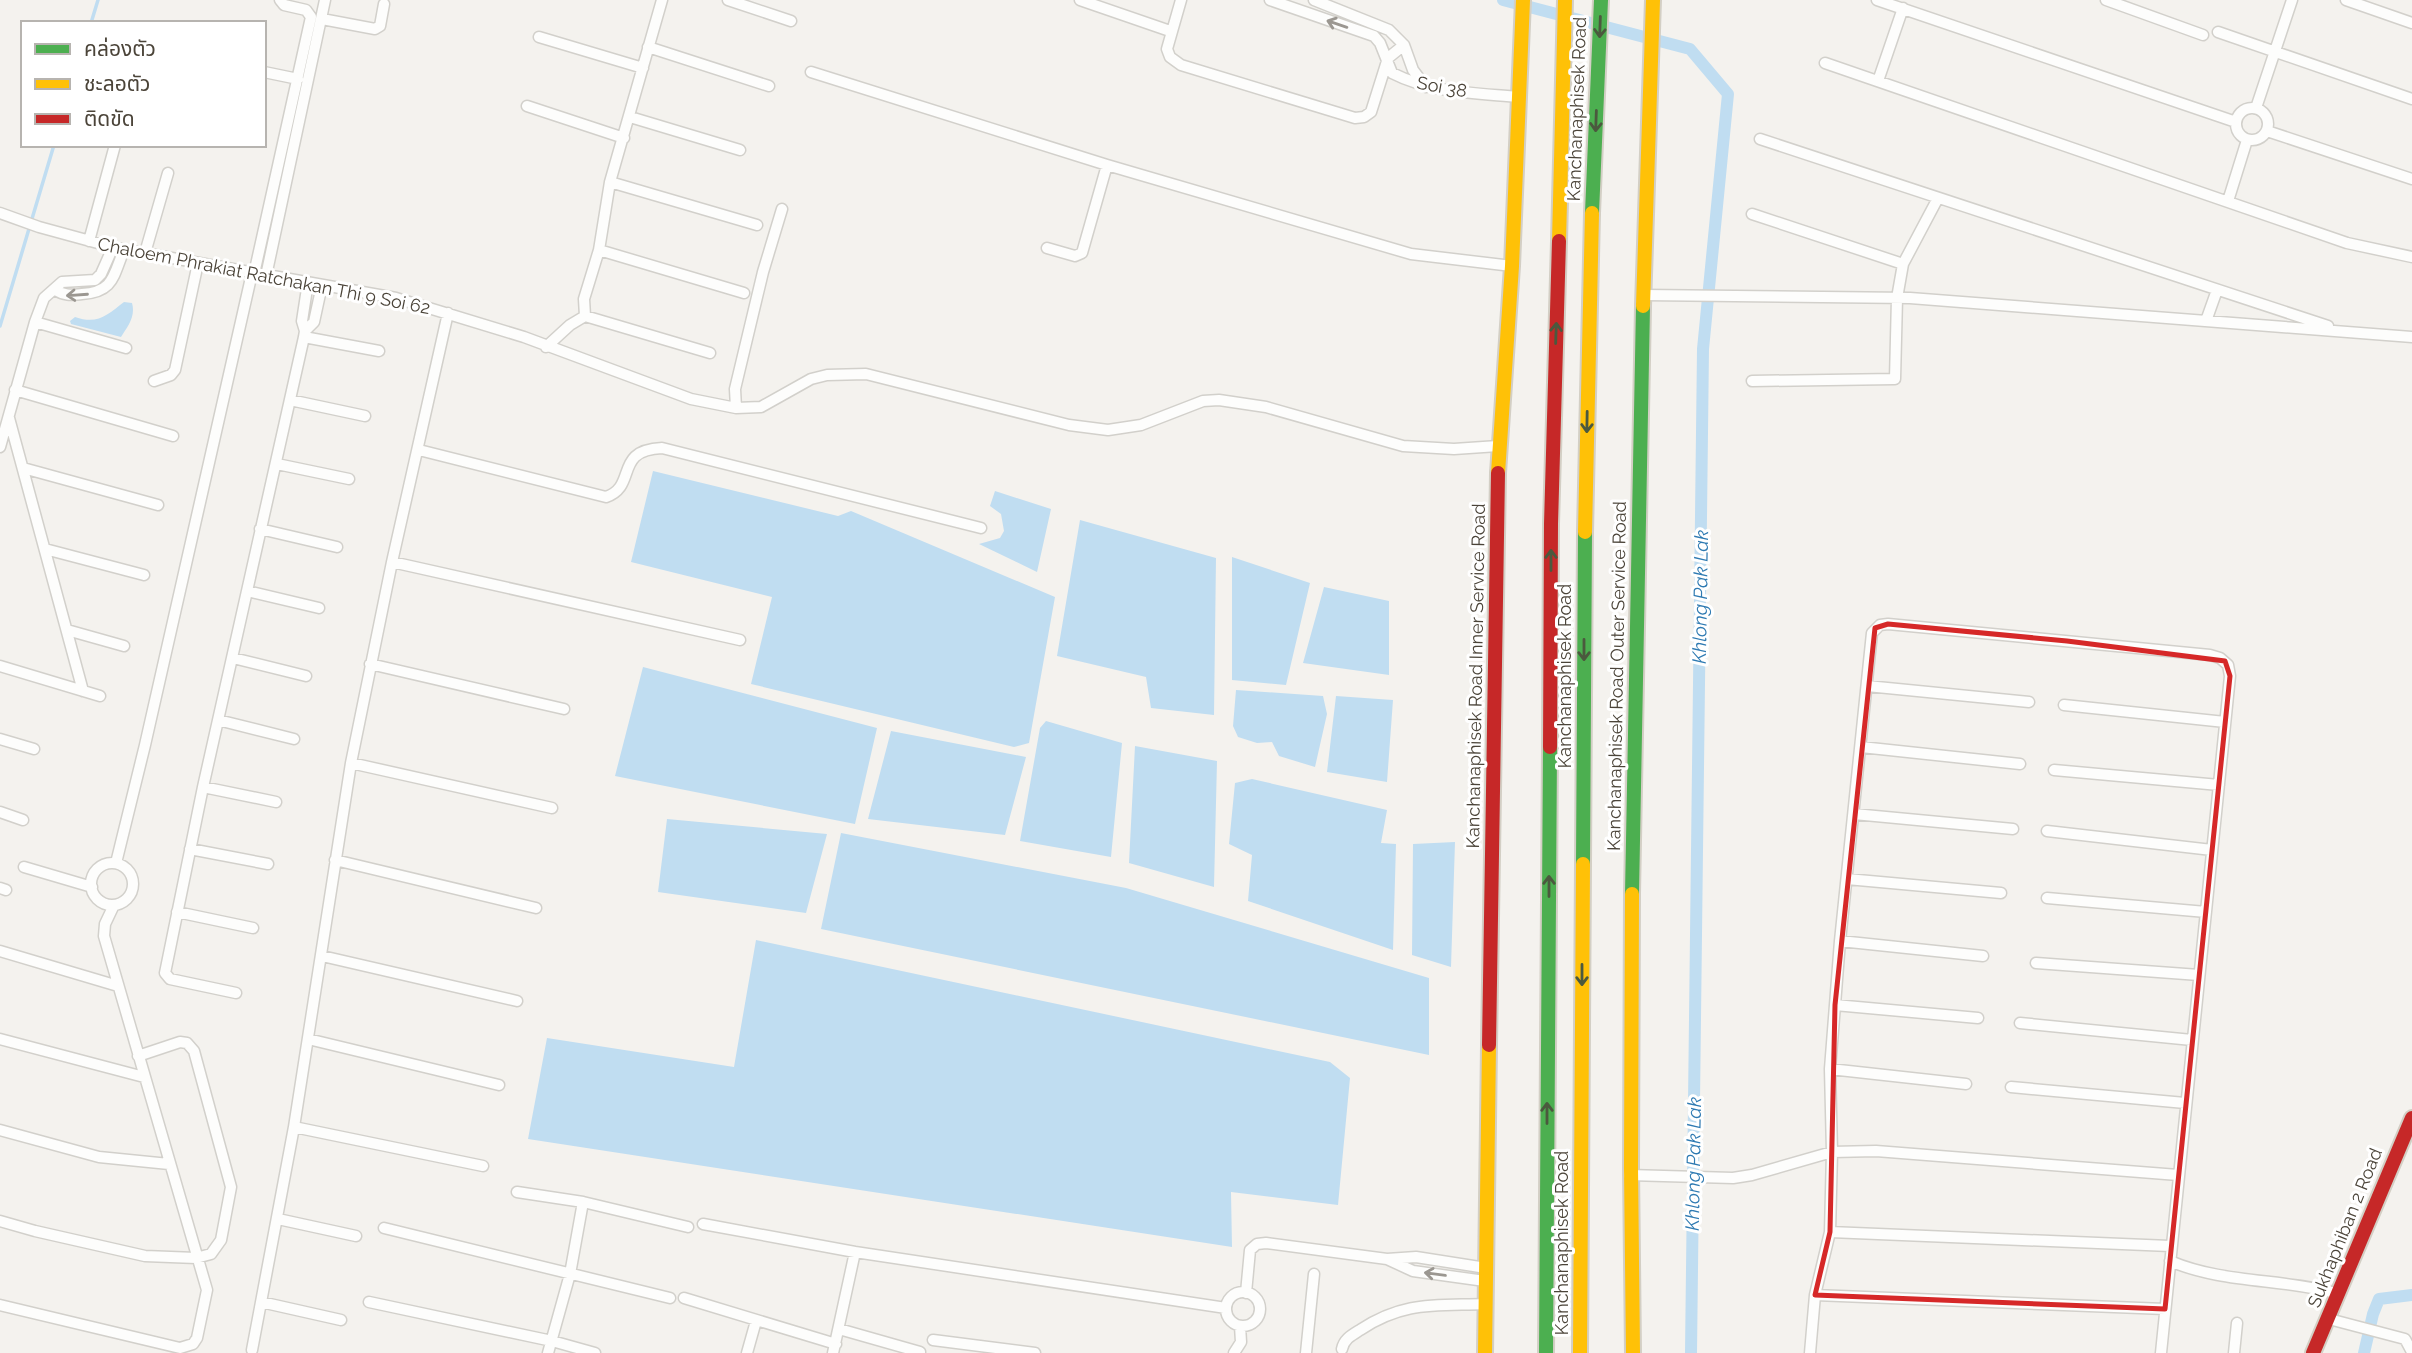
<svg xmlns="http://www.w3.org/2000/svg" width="2412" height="1353" font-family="Raleway,'Noto Sans Thai',sans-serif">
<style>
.water{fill:#c0ddf1}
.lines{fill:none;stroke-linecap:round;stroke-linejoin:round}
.stream{stroke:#c0ddf1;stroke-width:3.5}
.canal{stroke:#c0ddf1;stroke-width:12}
.street-casing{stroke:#d2d0cb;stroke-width:13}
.fast-casing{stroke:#d3cfc5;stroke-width:18}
.slow-casing{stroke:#d3cfc5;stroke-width:18}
.jam-casing{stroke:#d3cfc5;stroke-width:18}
.street{stroke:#fdfdfc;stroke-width:10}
.fast{stroke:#4caf50;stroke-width:14}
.slow{stroke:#ffc107;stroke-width:14}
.jam{stroke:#c62828;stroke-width:14}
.oneway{stroke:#9b9791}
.oneway2{stroke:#4b593e}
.marked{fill:none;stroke:#d62828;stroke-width:5;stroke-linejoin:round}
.labels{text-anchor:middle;stroke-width:6;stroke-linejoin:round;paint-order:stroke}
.street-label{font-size:18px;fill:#4b4439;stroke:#fff}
.water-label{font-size:19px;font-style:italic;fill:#2e7ab2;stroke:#fff}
</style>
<rect width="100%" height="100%" fill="#f4f2ee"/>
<path class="water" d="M 124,302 L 132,303 C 136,317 127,327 121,337 L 71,324 L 70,321 L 75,317 C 98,325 107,315 124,302 Z
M 653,471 L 838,516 L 851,511 L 1055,597 L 1029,743 L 1014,747 L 751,684 L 772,597 L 631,562 Z
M 995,491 L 1051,509 L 1037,572 L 979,544 L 1000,538 L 1004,531 L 1001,514 L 990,506 Z
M 1080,520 L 1216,558 L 1214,715 L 1151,708 L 1146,677 L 1057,656 Z
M 1232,557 L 1310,583 L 1286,685 L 1232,680 Z
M 1324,587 L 1389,601 L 1389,675 L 1303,663 Z
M 643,667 L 877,728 L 855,824 L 615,776 Z
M 1236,690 L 1323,696 L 1327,714 L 1315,767 L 1279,756 L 1272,742 L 1257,743 L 1238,737 L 1233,726 Z
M 1336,696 L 1393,700 L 1387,782 L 1327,772 Z
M 1046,721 L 1122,743 L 1111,857 L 1020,841 L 1040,728 Z
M 891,731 L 1026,757 L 1005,835 L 868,819 Z
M 1135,746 L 1217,761 L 1214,887 L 1129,863 Z
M 1252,779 L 1387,810 L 1381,843 L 1396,844 L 1393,950 L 1248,901 L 1252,855 L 1229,844 L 1235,783 Z
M 667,819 L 827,834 L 806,913 L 658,892 Z
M 841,833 L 1126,888 L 1429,978 L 1429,1055 L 821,929 Z
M 1455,842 L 1451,967 L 1412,955 L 1413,844 Z
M 756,940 L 1330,1062 L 1350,1078 L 1338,1205 L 1231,1192 L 1232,1247 L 528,1139 L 547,1038 L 734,1067 Z"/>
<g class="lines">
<path class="stream" d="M 91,23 L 98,0
M 0,326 L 54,145"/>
<path class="canal" d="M 1503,0 L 1690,49 L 1728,94 L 1703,349 L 1691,1353
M 2364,1353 L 2373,1314 L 2379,1299 L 2412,1295"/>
<defs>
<path id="street" d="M 662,0 L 610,182 L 599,250 L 584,299 L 585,316 L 710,353
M 728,0 L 791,21
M 1080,0 L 1170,31
M 1181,0 L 1167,49 L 1170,57 L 1181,65 L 1355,118 L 1364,117 L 1371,112 L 1388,58 L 1404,45
M 1270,0 L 1374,36 L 1380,43 L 1392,73 C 1431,93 1476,93 1519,97
M 1314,0 L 1389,30 L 1404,45 L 1413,70 L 1426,87
M 1877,0 L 2236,122
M 2106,0 L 2203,35
M 2346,0 L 2412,23
M 322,19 L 375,29 L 380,26 L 384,4
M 2218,32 L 2412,99
M 539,37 L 643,68
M 648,47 L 769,86
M 1825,63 L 2347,243 L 2412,257
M 264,72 L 298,79
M 811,72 L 1107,165 L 1411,254 L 1512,266
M 1878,81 L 1903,8
M 527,106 L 624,138
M2236 124a16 16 0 1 1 32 0a16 16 0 1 1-32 0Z
M 2256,108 L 2292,0
M 630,117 L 740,150
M 2267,131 L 2412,179
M 1760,139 L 2328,326
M 610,182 L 757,225
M 2228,201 L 2247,140
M 0,213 L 39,227 L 116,248 L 396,298 L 524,337 L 691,399 L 736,408 L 761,407 L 811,379 L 827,375 L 866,374 L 1069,425 L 1108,430 L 1141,425 L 1203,401 L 1219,400 L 1266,407 L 1403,446 L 1454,449 L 1498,446
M 1752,214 L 1903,264
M 89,241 L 115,145
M 1047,248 L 1075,256 L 1082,253 L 1107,165
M 599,250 L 744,293
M 145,253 L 168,173
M 254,274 L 311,17 L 306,10 L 284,5 L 280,0
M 266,276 L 325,0
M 55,290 C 65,296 71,295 82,294 C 114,292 113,276 124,250
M 1644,295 L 1910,298 L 2412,337
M 2206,321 L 2217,290
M 35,322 L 126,348
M 305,331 L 314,322 L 322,285
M 304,337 L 379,351
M 546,347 L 570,325 L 585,316
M 154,381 L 171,375 L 175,370 L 198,263
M 1752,381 L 1895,379 L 1897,298 L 1903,264 L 1938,198
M 15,390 L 173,436
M 290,400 L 365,416
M 736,408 L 735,389 L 763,272 L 782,209
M 9,418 L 83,691
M 0,447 L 35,322 L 44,298 L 62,282 L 95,280 L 101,274 L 113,247
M 419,450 L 606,497 C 638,486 613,450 662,448 L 981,528
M 277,464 L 349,479
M 23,468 L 158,505
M 260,529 L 337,547
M 45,549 L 144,575
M 392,562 L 740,640
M 247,591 L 319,608
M 67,630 L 124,646
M 233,658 L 306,676
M 370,664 L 564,709
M 0,666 L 100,696
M 1867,686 L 2029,702
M 2064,705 L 2225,722
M 218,720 L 294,739
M 0,739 L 34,749
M 1861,747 L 2020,764
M 351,763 L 552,808
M 2054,770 L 2219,785
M 203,787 L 276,802
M 0,812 L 23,820
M 1854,814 L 2013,829
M 2047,831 L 2212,850
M 190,849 L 268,864
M 335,860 L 536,908
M 116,863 L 145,745 L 252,273
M91 884a21 21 0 1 1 42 0a21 21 0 1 1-42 0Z
M 24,867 L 92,887
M 1847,879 L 2001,893
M 0,888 L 6,890
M 2047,898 L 2206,912
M 177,912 L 253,928
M 1840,941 L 1983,956
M 0,951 L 118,986
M 322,956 L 517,1001
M 2036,963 L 2199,975
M 236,993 L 170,979 L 165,973 L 203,787 L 304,337 L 305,331 L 302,321 L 308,282
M 1835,1005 L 1978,1018
M 2020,1023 L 2192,1040
M 0,1039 L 144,1077
M 308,1039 L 499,1085
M 1830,1069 L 1966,1084
M 2011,1087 L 2185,1103
M 294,1127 L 483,1166
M 0,1130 L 99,1157 L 169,1164
M 1629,1175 L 1733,1178 L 1752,1175 L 1832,1152 L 1876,1151 L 2178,1175
M 517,1192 L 583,1202 L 688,1227
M 278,1219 L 356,1236
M 0,1221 L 35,1231 L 145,1256 L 196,1258 L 211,1254 L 221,1240 L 231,1187 L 194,1051 L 187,1043 L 180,1042 L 138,1056
M 703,1224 L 855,1252 L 1226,1308
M 384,1228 L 670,1298
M 1830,1232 L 2170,1246
M 1387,1259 L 1413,1271 L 1485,1281
M 2170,1261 C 2224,1284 2283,1278 2339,1294
M1226 1309a17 17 0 1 1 34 0a17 17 0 1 1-34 0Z
M 1246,1293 L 1250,1250 L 1257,1244 L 1266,1243 L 1387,1259 L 1416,1257 L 1486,1268
M 1815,1295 L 2165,1309
M 684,1298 L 836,1344
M 261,1302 L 341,1320
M 369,1302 L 552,1341 L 595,1353
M 0,1305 L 180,1348 L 193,1344 L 197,1338 L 207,1290 L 104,936 L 105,924 L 114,905
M 2329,1319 L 2405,1339 L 2412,1352
M 839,1329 L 920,1352
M 933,1340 L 1035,1353
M 1342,1349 C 1344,1339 1352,1335 1360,1330 C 1404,1301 1435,1306 1485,1304
M 252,1350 L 294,1127 L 351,763 L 392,562 L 448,313
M 548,1353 L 570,1274 L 583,1202
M 747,1353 L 756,1321
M 833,1353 L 855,1252
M 1234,1353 L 1241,1342 L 1240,1326
M 1306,1353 L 1314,1274
M 1810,1353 L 1815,1295 L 1830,1232 L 1832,1152 L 1830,1069 L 1840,941 L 1872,633 L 1880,625 L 1888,624 L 2210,655 L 2220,658 L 2228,665 L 2230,676 L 2161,1353
M 2234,1353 L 2237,1323"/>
<path id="fast" d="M 1592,213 L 1601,0
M 1583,864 L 1585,532
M 1632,894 L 1643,306
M 1546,1353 L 1550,747"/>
<path id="slow" d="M 1559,241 L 1565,0
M 1643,306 L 1653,0
M 1498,473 L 1512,266 L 1523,0
M 1585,532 L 1592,213
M 1632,894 L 1631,1168 L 1633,1353
M 1485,1353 L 1489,1045
M 1580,1353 L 1583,864"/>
<path id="jam" d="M 1550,747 L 1551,524 L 1559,241
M 1489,1045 L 1498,473
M 2313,1353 L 2412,1118"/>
</defs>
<use href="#street" class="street-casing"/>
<use href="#fast" class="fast-casing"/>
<use href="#slow" class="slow-casing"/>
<use href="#jam" class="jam-casing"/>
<use href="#street" class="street"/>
<use href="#fast" class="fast"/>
<use href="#slow" class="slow"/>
<use href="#jam" class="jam"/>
</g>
<defs><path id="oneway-shaft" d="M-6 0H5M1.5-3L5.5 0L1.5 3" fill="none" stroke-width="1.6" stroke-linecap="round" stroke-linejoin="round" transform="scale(1.75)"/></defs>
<g class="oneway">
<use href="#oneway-shaft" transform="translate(1337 24) rotate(-161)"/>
<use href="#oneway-shaft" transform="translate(77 295) rotate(176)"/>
<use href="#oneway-shaft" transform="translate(1435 1274) rotate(-172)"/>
</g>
<g class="oneway2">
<use href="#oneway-shaft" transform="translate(1600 27) rotate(92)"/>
<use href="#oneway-shaft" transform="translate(1596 121) rotate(92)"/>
<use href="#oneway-shaft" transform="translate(1556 333) rotate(-88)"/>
<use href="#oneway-shaft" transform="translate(1587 422) rotate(91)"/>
<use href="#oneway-shaft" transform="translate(1551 560) rotate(-90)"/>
<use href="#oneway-shaft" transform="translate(1584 650) rotate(90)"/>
<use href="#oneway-shaft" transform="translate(1549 886) rotate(-90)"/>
<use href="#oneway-shaft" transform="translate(1582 975) rotate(90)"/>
<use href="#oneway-shaft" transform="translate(1547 1113) rotate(-90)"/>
</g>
<path class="marked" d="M 1888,624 L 2067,641 L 2225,661 L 2230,676 L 2165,1309 L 1815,1295 L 1830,1232 L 1835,1005 L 1875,628 Z"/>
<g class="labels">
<g class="street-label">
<text transform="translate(1442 87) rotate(10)" y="6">Soi 38</text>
<text transform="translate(1577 109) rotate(-88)" y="6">Kanchanaphisek Road</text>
<text transform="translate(264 276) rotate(11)" y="6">Chaloem Phrakiat Ratchakan Thi 9 Soi 62</text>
<text transform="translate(1476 676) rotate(-89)" y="6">Kanchanaphisek Road Inner Service Road</text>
<text transform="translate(1565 676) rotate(-90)" y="6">Kanchanaphisek Road</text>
<text transform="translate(1617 676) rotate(-89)" y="6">Kanchanaphisek Road Outer Service Road</text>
<text transform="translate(2345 1228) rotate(-68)" y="6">Sukhaphiban 2 Road</text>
<text transform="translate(1562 1243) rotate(-90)" y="6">Kanchanaphisek Road</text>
</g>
<g class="water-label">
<text transform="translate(1700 597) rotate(-89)" y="7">Khlong Pak Lak</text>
<text transform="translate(1693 1164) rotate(-89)" y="7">Khlong Pak Lak</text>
</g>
</g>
<rect x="21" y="21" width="245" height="126" fill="#ffffff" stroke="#b7b4b0" stroke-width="2"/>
<rect x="35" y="44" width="35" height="10" fill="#4caf50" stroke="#b7b4b0" stroke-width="2"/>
<text x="84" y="56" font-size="21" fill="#4b4439">คล่องตัว</text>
<rect x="35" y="79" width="35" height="10" fill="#ffc107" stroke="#b7b4b0" stroke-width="2"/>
<text x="84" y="91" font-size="21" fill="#4b4439">ชะลอตัว</text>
<rect x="35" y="114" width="35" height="10" fill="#c62828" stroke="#b7b4b0" stroke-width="2"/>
<text x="84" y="126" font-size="21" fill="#4b4439">ติดขัด</text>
</svg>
